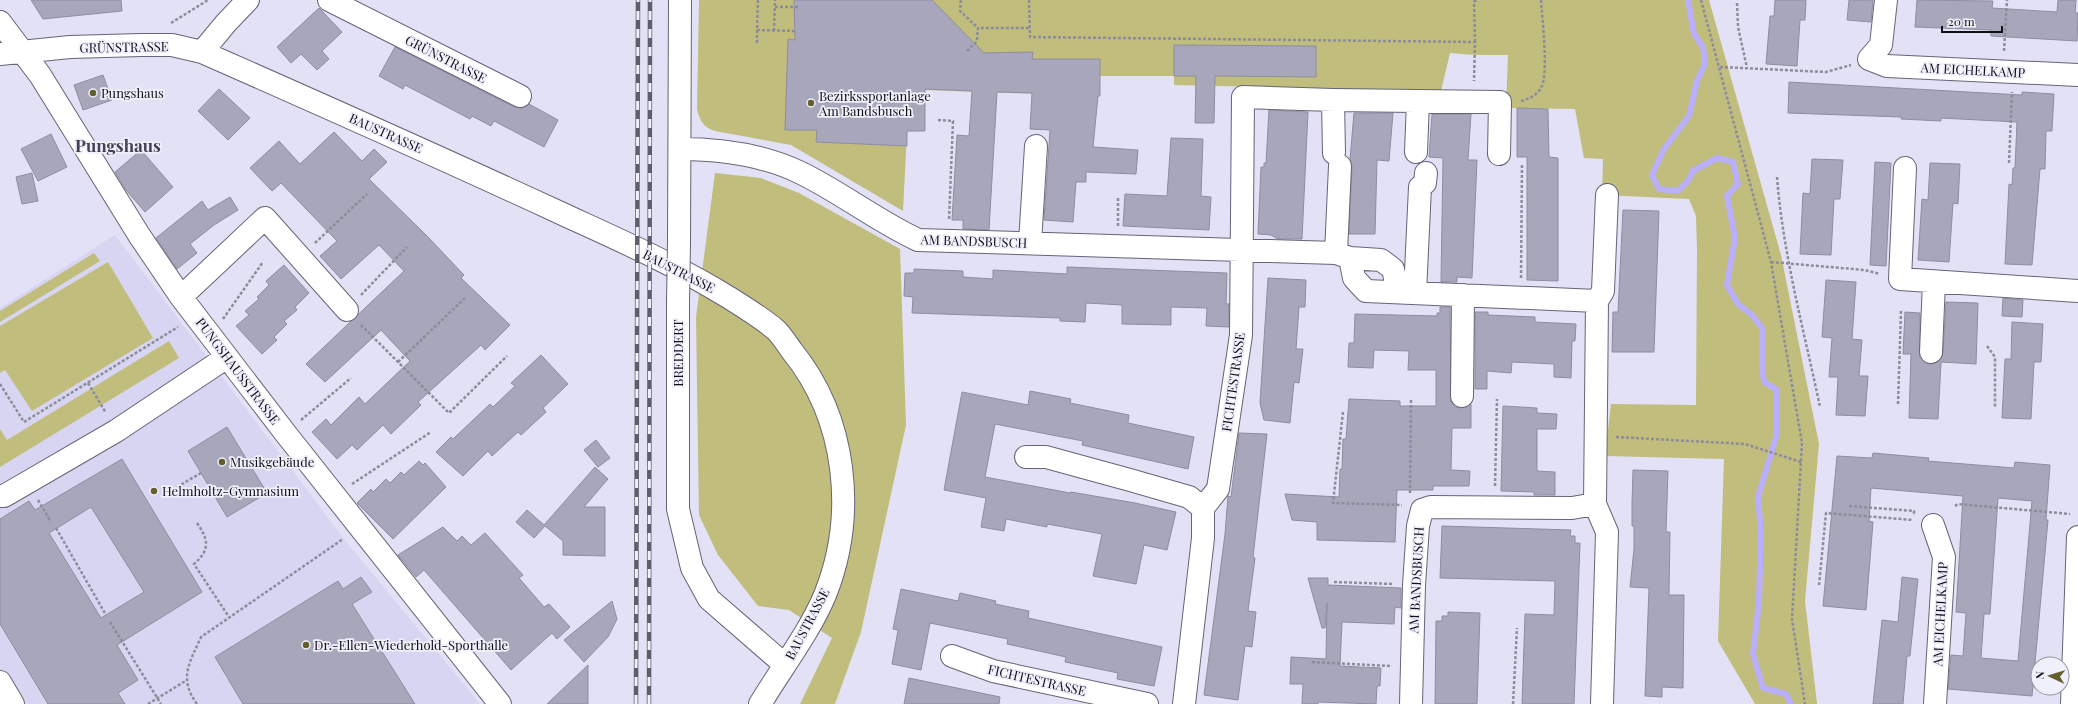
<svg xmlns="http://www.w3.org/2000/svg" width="2078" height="704" font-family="'Playfair Display',serif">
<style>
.built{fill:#d7d5f1}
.green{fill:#c1bd7d}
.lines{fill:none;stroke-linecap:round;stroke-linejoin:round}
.stream{stroke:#b9affb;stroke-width:6}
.building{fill:#a8a6ba;stroke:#8e8da0;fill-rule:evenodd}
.minor-casing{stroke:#666476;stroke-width:24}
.path{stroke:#8d8c9b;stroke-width:2.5;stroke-dasharray:3 2;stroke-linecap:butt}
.minor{stroke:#fff;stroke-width:22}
.rail-casing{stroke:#5e5e6a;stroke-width:4.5}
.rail{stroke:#f0effc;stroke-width:3;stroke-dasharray:9;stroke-linecap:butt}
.minor-bridge-casing{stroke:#666476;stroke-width:24;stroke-linecap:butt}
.minor-bridge{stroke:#fff;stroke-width:22}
.poi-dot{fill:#625f2c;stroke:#f0effc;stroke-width:1.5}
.labels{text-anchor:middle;stroke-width:3.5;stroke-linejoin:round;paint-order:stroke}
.street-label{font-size:13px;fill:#0f0f16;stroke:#f0effc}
.poi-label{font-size:13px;fill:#0f0f16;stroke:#f0effc;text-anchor:start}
.district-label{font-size:17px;font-weight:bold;fill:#434152;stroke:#f0effc}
</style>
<rect width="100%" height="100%" fill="#e2e1f5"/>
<path class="built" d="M 115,235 L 344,539 L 480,704 L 0,704 L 0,444 L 6,440 L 0,429 L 0,373 L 5,370 L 0,360 L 0,308 Z"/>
<path class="green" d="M 699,0 L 1709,0 L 1781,255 L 1819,444 L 1805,601 L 1817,704 L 1755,704 L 1718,641 L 1724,459 L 1605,456 L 1611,404 L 1696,405 L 1697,250 L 1696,216 L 1689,199 L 1602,195 L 1603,159 L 1584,158 L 1575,109 L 1506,108 L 1508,55 L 1475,55 L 1450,53 L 1441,91 L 1174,85 L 1174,76 L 1100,76 L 1100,96 L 925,90 L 925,131 L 907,131 L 903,211 L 791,145 L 715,131 C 703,127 700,121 697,109 Z
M 715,173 L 761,178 L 799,193 L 900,249 L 906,425 L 861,632 L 835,704 L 800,704 L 832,638 L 789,610 L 758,606 L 718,555 L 699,515 L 696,317 Z
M 94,253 L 100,261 L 0,322 L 0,311 Z
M 108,262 L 153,338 L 32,411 L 5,370 L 0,373 L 0,326 Z
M 169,341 L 179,358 L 0,467 L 0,429 L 7,440 Z"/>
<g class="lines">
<path class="stream" d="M 1688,0 L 1694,34 L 1703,47 L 1705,64 L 1697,81 L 1689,116 L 1664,149 L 1652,175 L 1659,189 L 1678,191 L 1688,181 L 1693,171 L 1717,158 L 1733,162 L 1738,184 L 1727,196 L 1735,238 L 1727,285 L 1738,304 L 1752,315 L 1762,328 L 1762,367 L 1764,382 L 1777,390 L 1777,434 L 1758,497 L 1761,532 L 1759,602 L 1753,654 L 1763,688 L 1786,694 L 1791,704"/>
</g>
<path class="building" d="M 31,0 L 121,0 L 122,11 L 43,19 Z
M 794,0 L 932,0 L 984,53 L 1033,52 L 1032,59 L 1100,59 L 1100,96 L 1098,96 L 1093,147 L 1138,150 L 1136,174 L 1086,172 L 1086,182 L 1076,182 L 1073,222 L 1044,220 L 1050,130 L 1030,129 L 1032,93 L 997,92 L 989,230 L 963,229 L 963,220 L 952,220 L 957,135 L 969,136 L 972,91 L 925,89 L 925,131 L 907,131 L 907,146 L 816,142 L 817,130 L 785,130 L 788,39 L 795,40 Z
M 1775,0 L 1806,0 L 1805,20 L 1800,20 L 1797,66 L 1766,64 L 1770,16 L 1774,16 Z
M 1849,0 L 1873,0 L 1871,22 L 1847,20 Z
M 1917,0 L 1993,1 L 1992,8 L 2057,12 L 2058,0 L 2076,0 L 2075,13 L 2078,13 L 2077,41 L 1991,36 L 1991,30 L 1915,27 Z
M 319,8 L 342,32 L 322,51 L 329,59 L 317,70 L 301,54 L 291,63 L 277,47 Z
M 1174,45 L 1316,46 L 1316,77 L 1215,76 L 1214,123 L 1195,123 L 1196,76 L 1174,76 Z
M 395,47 L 514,107 L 521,108 L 529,104 L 558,120 L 544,147 L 494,121 L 491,126 L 472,116 L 470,119 L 405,85 L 403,89 L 379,76 Z
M 103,75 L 112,100 L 83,110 L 74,85 Z
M 1789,82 L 2022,95 L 2022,92 L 2054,94 L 2052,131 L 2046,131 L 2045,169 L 2040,169 L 2032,265 L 2005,264 L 2009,184 L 2012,185 L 2013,168 L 2015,168 L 2017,122 L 1941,118 L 1941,121 L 1901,119 L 1901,117 L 1788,113 Z
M 219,89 L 250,118 L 228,140 L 198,111 Z
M 1517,108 L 1548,109 L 1549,157 L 1558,158 L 1558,281 L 1527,280 L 1527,157 L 1517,157 Z
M 1269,110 L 1308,112 L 1302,239 L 1278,239 L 1271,235 L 1258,234 L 1261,167 L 1264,167 L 1264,163 L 1266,163 Z
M 1354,113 L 1393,113 L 1389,161 L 1377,160 L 1375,234 L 1349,234 L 1352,167 L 1350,159 Z
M 1432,114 L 1471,114 L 1468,160 L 1477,160 L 1472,278 L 1457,277 L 1457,282 L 1441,282 L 1443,158 L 1429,157 Z
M 334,132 L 362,161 L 374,149 L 387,162 L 369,179 L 428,237 L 464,275 L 461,278 L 510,325 L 485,350 L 481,345 L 450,373 L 418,402 L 421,405 L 391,434 L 383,425 L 357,450 L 352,445 L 337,459 L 312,432 L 326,419 L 331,425 L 359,397 L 365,404 L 410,361 L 381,330 L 325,382 L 306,364 L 404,271 L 379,245 L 341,279 L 320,256 L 337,241 L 281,183 L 272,191 L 250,168 L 279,141 L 300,164 Z
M 51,134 L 67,167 L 38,181 L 21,149 Z
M 1171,138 L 1203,139 L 1201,196 L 1211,197 L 1209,230 L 1123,226 L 1125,194 L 1167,196 Z
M 141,150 L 173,187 L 145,212 L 126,190 L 115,172 Z
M 1812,159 L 1843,160 L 1840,199 L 1834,199 L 1831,255 L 1800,254 L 1803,193 L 1810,194 Z
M 1875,162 L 1891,163 L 1886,266 L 1870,265 Z
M 1930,163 L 1960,164 L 1958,204 L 1953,203 L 1949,262 L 1918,260 L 1922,199 L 1928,200 Z
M 32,173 L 38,201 L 22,204 L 16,177 Z
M 230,197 L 238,210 L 214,225 L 190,244 L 197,253 L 177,269 L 156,238 L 202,201 L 208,210 Z
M 1623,210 L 1659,211 L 1654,352 L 1612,352 L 1613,312 L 1618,312 Z
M 284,265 L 309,293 L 295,307 L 297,310 L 284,321 L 287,324 L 274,337 L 277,340 L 262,354 L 236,326 L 249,315 L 245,311 L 259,299 L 257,297 L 269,285 L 266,281 Z
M 1067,267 L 1227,273 L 1226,304 L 1229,304 L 1229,327 L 1206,326 L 1207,308 L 1171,307 L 1171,325 L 1122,324 L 1122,305 L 1086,303 L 1085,322 L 1060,321 L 1060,318 L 912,313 L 913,297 L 904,296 L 905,273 L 914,273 L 914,269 L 963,271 L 963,277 L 993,279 L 993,270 L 1067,274 Z
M 1268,278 L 1306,280 L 1305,307 L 1299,307 L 1296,349 L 1303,349 L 1299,383 L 1294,382 L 1290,423 L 1264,420 L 1260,403 Z
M 1826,280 L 1856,282 L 1852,339 L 1862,340 L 1859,376 L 1868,376 L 1865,416 L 1836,415 L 1838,377 L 1829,377 L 1832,338 L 1822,337 Z
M 2003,298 L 2023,300 L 2022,317 L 2002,316 Z
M 1946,302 L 1978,303 L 1976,364 L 1941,362 L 1938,419 L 1909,418 L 1911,354 L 1903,354 L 1905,312 L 1920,313 L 1920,357 L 1925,363 L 1930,364 L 1936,363 L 1941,359 L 1943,353 Z
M 1440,307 L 1450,307 L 1451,402 L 1455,407 L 1461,408 L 1471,404 L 1471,428 L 1452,428 L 1451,470 L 1470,471 L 1469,486 L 1433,486 L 1433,490 L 1397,490 L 1395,542 L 1317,540 L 1317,522 L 1292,520 L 1285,494 L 1339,497 L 1340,469 L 1342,469 L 1343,439 L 1346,439 L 1349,399 L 1400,401 L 1400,406 L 1436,406 L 1436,370 L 1408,370 L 1409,351 L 1374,350 L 1373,368 L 1348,367 L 1349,343 L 1354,343 L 1355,314 L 1437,316 L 1437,313 L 1440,313 Z
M 1475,312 L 1488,312 L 1488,315 L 1535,317 L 1535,322 L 1576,324 L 1575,341 L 1572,341 L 1571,378 L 1554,377 L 1554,364 L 1512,362 L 1511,373 L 1487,371 L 1487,389 L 1475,389 Z
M 2012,322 L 2043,324 L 2041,362 L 2034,362 L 2031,419 L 2002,418 L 2005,359 L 2011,359 Z
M 541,355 L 568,384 L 543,408 L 546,412 L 521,435 L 518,432 L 492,456 L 488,451 L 463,476 L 436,452 L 451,437 L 453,439 L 490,404 L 493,407 L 515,386 L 511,383 Z
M 1030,391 L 1071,399 L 1070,403 L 1129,415 L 1128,423 L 1194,437 L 1188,469 L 1082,445 L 1083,441 L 995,424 L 985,477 L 1070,493 L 1071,492 L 1135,503 L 1176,512 L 1167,550 L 1144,545 L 1136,584 L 1093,576 L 1102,534 L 1047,524 L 1047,527 L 1006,519 L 1004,531 L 981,527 L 986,498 L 944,490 L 962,392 L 1028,405 Z
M 1503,406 L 1537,408 L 1537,413 L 1557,414 L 1556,429 L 1537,429 L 1537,471 L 1555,472 L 1555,495 L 1534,495 L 1534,492 L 1501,491 Z
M 227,427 L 267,493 L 227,517 L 188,451 Z
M 1239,433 L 1267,434 L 1253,557 L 1255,558 L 1248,611 L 1256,612 L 1252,647 L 1245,646 L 1238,700 L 1204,695 L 1225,534 L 1228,496 L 1231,497 Z
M 596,440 L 610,458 L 598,467 L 584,450 Z
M 1873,453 L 1929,458 L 1928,461 L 2014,468 L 2015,462 L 2050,465 L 2046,520 L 2048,520 L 2032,696 L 1948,689 L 1951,655 L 1963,656 L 1966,613 L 1956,612 L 1963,496 L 1871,488 L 1869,521 L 1873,522 L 1866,610 L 1823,606 L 1837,456 L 1872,458 ZM 1998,498 L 2032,501 L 2018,661 L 1981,658 L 1984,614 L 1990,614 Z
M 122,459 L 202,592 L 117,645 L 138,680 L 118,693 L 125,704 L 48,704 L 0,624 L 0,519 L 29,501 L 35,510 ZM 91,507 L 144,592 L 101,618 L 49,533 Z
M 419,461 L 423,465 L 425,463 L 446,487 L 393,539 L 357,503 L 371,489 L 373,492 L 386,479 L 390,483 L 401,472 L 404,475 Z
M 595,467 L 608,479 L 584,507 L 605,507 L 605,556 L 563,555 L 563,541 L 545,526 L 534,538 L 516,522 L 527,510 L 544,525 Z
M 1633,470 L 1668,471 L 1666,532 L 1670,532 L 1669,595 L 1684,595 L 1683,688 L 1662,687 L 1662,697 L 1645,696 L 1649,588 L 1630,587 L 1634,549 L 1634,526 L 1632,526 L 1632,504 Z
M 1442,526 L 1571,530 L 1570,536 L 1575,536 L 1575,543 L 1580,543 L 1574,704 L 1522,704 L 1525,614 L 1554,615 L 1555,581 L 1440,578 Z
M 443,527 L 457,541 L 462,536 L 471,545 L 485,533 L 523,575 L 519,578 L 544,607 L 549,604 L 570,627 L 557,639 L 552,633 L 511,670 L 424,570 L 416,577 L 398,555 Z
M 361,577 L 372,592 L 352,604 L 415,704 L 243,704 L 215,657 L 338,581 L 343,589 Z
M 1902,577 L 1918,579 L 1910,656 L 1907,656 L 1903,704 L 1873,704 L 1882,620 L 1898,622 Z
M 1308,578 L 1328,578 L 1328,585 L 1401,588 L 1401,608 L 1395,607 L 1394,624 L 1342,622 L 1340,666 L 1381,668 L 1380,686 L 1377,686 L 1376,704 L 1318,702 L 1318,704 L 1302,704 L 1303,684 L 1290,684 L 1291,657 L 1326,659 L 1327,603 L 1325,628 L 1322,628 Z
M 901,589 L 958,601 L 960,593 L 996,601 L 995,604 L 1029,611 L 1028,618 L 1162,647 L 1154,686 L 1117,679 L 1118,673 L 1065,662 L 1066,657 L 1007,644 L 1008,639 L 930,623 L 921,670 L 892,664 L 898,630 L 893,629 Z
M 612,601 L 617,619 L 608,637 L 584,662 L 564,640 Z
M 1448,612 L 1480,613 L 1477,704 L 1435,704 L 1436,621 L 1442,621 L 1442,616 L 1448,616 Z
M 588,665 L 588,704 L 547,704 Z
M 909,678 L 1000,697 L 999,704 L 904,704 Z"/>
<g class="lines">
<defs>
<path id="minor" d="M 329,0 L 520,96
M 1886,0 L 1881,45 L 1869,59 L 1887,66 L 2078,75
M 0,22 L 40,75 L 139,235 L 181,297 L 286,434 L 500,704
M 202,52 L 226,23 L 248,0
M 0,54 L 70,47 L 141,45 L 172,45 L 202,52 C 320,104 437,156 554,210 C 612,237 673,263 728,297 C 744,307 762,318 776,330 C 782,336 787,344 792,351 C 847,419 857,515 825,595 C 809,633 781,669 760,704
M 1333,100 L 1334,153
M 680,149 C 721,149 764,155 801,173 C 842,193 877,221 918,240 L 1336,253 L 1350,258 L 1381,260 L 1393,269 L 1398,292
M 1416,152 L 1418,101
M 1905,168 L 1900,279 L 2078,291
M 679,242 L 680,0
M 1030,243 L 1036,146
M 1336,253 L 1340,166
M 1350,258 L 1354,278 L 1366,291 L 1597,301 L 1595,504 L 1607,532 L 1602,704
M 1415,293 L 1420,187 L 1425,183 L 1426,173
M 181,297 L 265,218 L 347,310
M 1597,301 L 1603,291 L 1607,195
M 678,302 L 678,509 L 692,568 L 709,599 L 785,665
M 1931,352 L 1934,282
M 1462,396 L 1463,295
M 1026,457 L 1046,457 L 1130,480 L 1189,497 L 1203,508
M 0,496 L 4,496 L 116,431 L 227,357
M 1933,525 L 1944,557 L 1935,704
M 952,656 L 993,671 L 1147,704
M 0,682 L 13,704
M 1184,704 L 1203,538 L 1203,508 L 1218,489 L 1241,335 L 1243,97 L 1333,100 L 1500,102 L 1499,154
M 1411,704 L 1414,585 L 1418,526 L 1422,510 L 1431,507 L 1572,508 L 1595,504
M 2072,704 L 2078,537"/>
</defs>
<use href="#minor" class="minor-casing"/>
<path class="path" d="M 758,0 L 757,30 L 795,31
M 961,0 L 960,11 L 978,28
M 1029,0 L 1030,37 L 1475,42 L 1474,81
M 1701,0 L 1771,262 L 1802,443 L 1792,619 L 1805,704
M 1737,3 L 1738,27 L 1747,68
M 775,7 L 800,7
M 171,23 L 208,0
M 774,31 L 775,0
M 1475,42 L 1474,2 L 1476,0
M 757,43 L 757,30
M 967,51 L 977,41 L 978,28 L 1029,28
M 2004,51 L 2007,0
M 1720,67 L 1826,72 L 1851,65
M 1521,101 C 1529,99 1537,95 1541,88 C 1549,75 1542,17 1541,0
M 938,120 L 953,121 L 949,220
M 2009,163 L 2012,92
M 1777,177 C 1783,255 1804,330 1820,407
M 1118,226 L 1118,196
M 315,243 L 367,194
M 1771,262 L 1865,270 L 1880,274
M 1521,278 L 1522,164
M 361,295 L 407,247
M 223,319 L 263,262
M 361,325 L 449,413 L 507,356
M 1987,346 L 1995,357 L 1995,407
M 398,362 L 465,298
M 88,383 L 106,413
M 0,384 L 24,422 L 178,327
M 1898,404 L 1901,311
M 1343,412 L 1333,503 L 1402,505
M 301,420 L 351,378
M 1616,437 L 1745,444 L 1801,462
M 352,484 L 431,432
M 1495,486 L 1497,399
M 177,487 L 201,473
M 1410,493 L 1411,400
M 38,500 L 51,522
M 1849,506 L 1914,511 L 1914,516
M 1955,506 L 1958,504 L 2070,514
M 197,523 C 209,540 210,550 194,564 L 229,617
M 56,528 L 106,615
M 1334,582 L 1394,584
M 1819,585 L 1826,513 L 1913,520
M 110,622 L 161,704
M 1312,662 L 1392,666
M 148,704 L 187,680
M 197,704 C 178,678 190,662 201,637 L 343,539
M 1513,704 L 1517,628"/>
<use href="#minor" class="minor"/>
<defs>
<path id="rail" d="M 636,704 L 638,0
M 649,704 L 650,0"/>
</defs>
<use href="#rail" class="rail-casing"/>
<use href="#rail" class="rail"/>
<defs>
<path id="minor-bridge" d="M 678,302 L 679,242"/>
</defs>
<use href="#minor-bridge" class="minor-bridge-casing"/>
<use href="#minor-bridge" class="minor-bridge"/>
</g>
<g class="poi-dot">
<circle cx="93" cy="93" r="4"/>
<circle cx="811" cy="103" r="4"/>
<circle cx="222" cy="462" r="4"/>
<circle cx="154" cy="491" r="4"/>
<circle cx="306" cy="645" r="4"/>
</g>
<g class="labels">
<g class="street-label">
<text transform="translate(124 47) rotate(-1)" y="5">GRÜNSTRASSE</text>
<text transform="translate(446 59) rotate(27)" y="5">GRÜNSTRASSE</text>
<text transform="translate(1973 70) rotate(3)" y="5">AM EICHELKAMP</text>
<text transform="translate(386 133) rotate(24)" y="5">BAUSTRASSE</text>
<text transform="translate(974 241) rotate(2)" y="5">AM BANDSBUSCH</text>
<text transform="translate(679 271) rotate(27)" y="5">BAUSTRASSE</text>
<text transform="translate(678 353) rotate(-90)" y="5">BREDDERT</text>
<text transform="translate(238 371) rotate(53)" y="5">PUNGSHAUSSTRASSE</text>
<text transform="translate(1233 382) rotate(-82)" y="5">FICHTESTRASSE</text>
<text transform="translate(1416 580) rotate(-87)" y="5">AM BANDSBUSCH</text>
<text transform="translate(1940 614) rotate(-87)" y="5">AM EICHELKAMP</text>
<text transform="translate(807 624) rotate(-62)" y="5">BAUSTRASSE</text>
<text transform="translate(1037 680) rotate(13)" y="5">FICHTESTRASSE</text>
</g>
<g class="poi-label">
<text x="101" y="98">Pungshaus</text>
<text x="819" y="101">Bezirkssportanlage<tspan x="819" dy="15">Am Bandsbusch</tspan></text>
<text x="230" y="467">Musikgebäude</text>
<text x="162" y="496">Helmholtz-Gymnasium</text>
<text x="314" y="650">Dr.-Ellen-Wiederhold-Sporthalle</text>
</g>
<g class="district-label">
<text x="118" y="152">Pungshaus</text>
</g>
</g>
<g transform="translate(2050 676) rotate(274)"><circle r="19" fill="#f0effc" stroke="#9695a0"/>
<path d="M0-3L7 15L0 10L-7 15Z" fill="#625f2c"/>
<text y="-6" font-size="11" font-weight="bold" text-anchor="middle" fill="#0f0f16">N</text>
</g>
<path d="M1942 26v6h60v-6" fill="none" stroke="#0f0f16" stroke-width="2"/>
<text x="1948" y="26" font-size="12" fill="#0f0f16" stroke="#f0effc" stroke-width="3" paint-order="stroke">20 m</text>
</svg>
